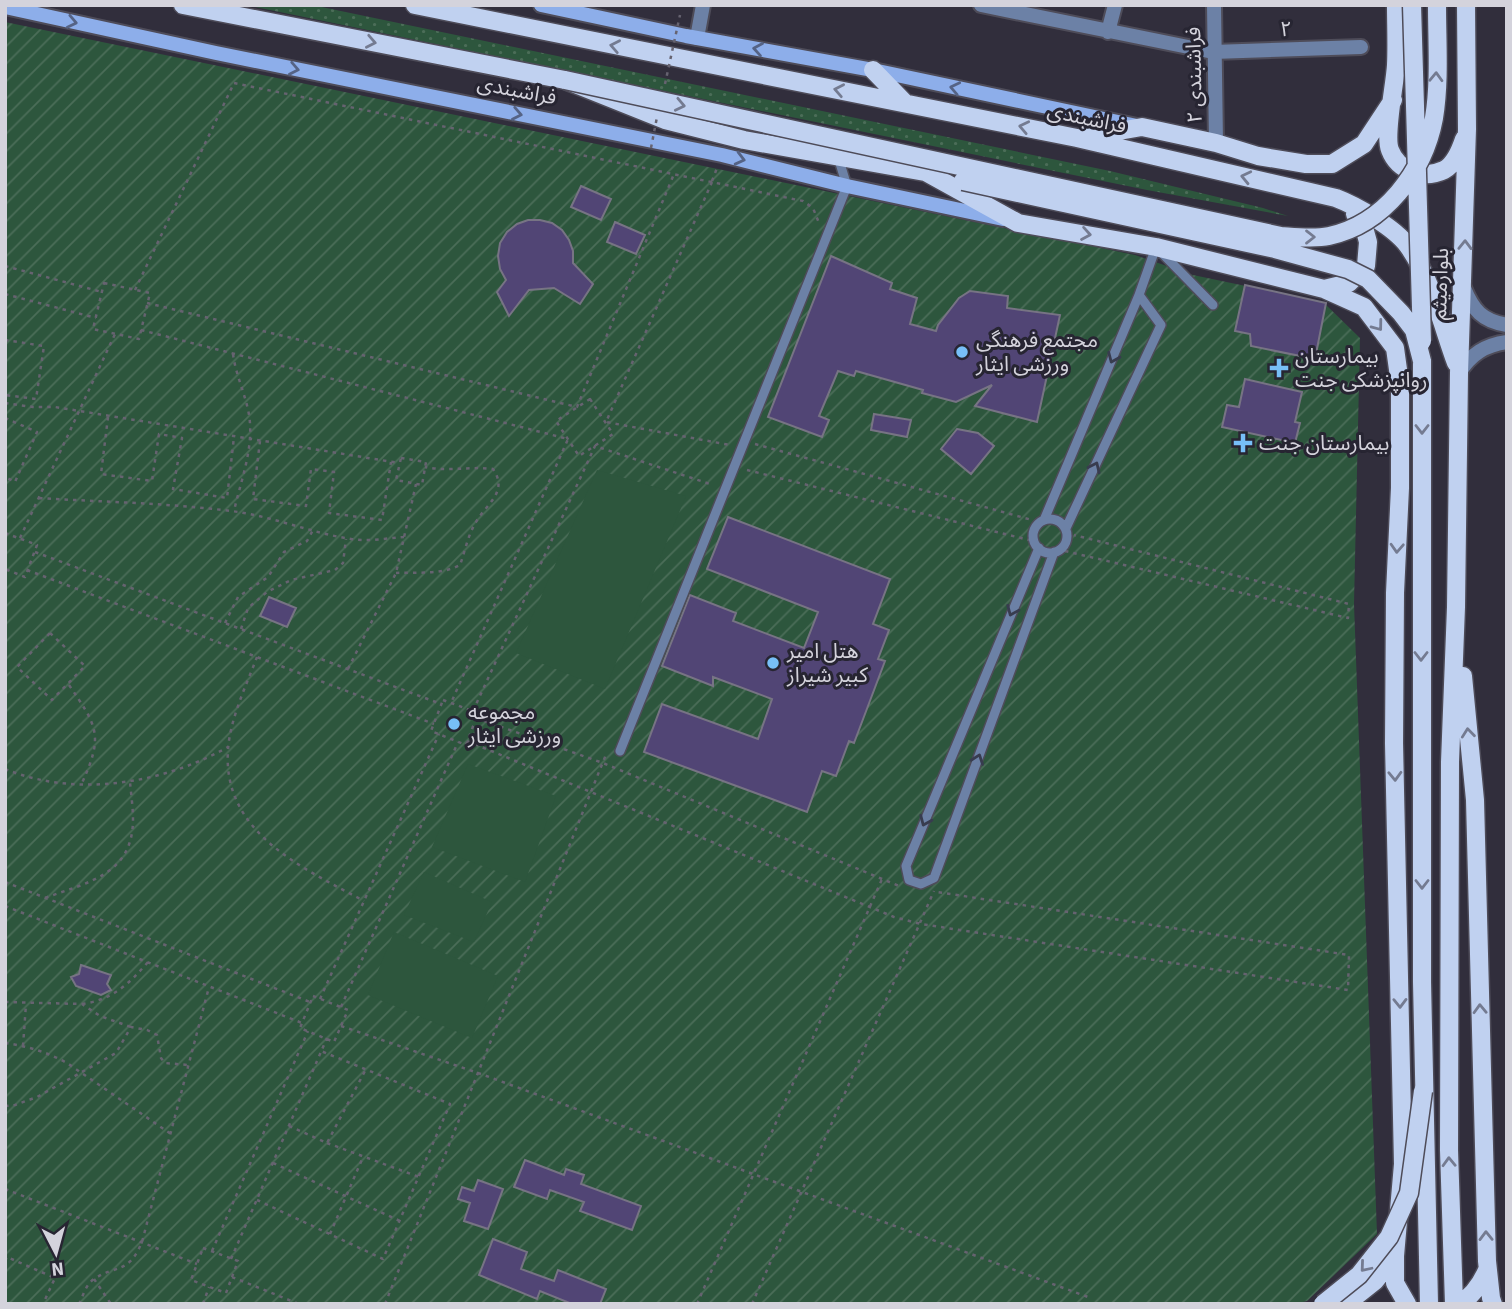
<svg xmlns="http://www.w3.org/2000/svg" width="1512" height="1309" font-family="'Source Sans 3','Noto Sans Arabic',sans-serif">
<style>
.grass{fill:url(#grass-dots)}
.garden{fill:url(#garden-furrows)}
.pitch{fill:#2d563d}
.building{fill:#514575;stroke:#777484;stroke-width:2}
.lines{fill:none;stroke-linecap:round;stroke-linejoin:round}
.service-casing{stroke:#4e4c59;stroke-width:12}
.minor-casing{stroke:#4e4c59;stroke-width:18}
.tertiary-casing{stroke:#4e4c59;stroke-width:18}
.secondary-casing{stroke:#4e4c59;stroke-width:18}
.primary-casing{stroke:#4e4c59;stroke-width:21}
.path{stroke:#666370;stroke-width:2.5;stroke-dasharray:3.5 5;stroke-linecap:butt}
.service{stroke:#6c81a6;stroke-width:9}
.minor{stroke:#6c81a6;stroke-width:14}
.tertiary{stroke:#6c81a6;stroke-width:14}
.secondary{stroke:#8daeea;stroke-width:14}
.primary{stroke:#c0d1f0;stroke-width:18}
.primary-bridge-casing{stroke:#4e4c59;stroke-width:21;stroke-linecap:butt}
.path-bridge{stroke:#666370;stroke-width:2.5;stroke-dasharray:3.5 5;stroke-linecap:butt}
.primary-bridge{stroke:#c0d1f0;stroke-width:18}
.oneway{stroke:#556385}
.oneway2{stroke:#747b91}
.oneway3{stroke:#383c4f}
.poi-dot{fill:#77bff7;stroke:#272532;stroke-width:2.5}
.labels{text-anchor:middle;stroke-width:6;stroke-linejoin:round;paint-order:stroke}
.street-label{font-size:21px;fill:#d4d3dc;stroke:#272532}
.poi-label{font-size:21px;fill:#d4d3dc;stroke:#272532;text-anchor:start}
</style>
<defs>
<pattern id="grass-dots" width="8" height="8" patternUnits="userSpaceOnUse" patternTransform="scale(1.75)"><rect width="8" height="8" fill="#2d563d"/><path d="M2 2h.1M6 6h.1" fill="none" stroke="#4b6d58" stroke-width="1.8" stroke-linecap="round"/></pattern>
<pattern id="garden-furrows" width="10" height="10" patternUnits="userSpaceOnUse" patternTransform="scale(1.75)"><rect width="10" height="10" fill="#2d563d"/><path d="M-1 1l2-2M0 10L10 0M9 11l2-2" fill="none" stroke="#4b6d58"/></pattern>
</defs>
<rect width="100%" height="100%" fill="#312e3c"/>
<path class="grass" d="M 245,5 L 312,5 L 1110,171 L 1263,208 L 1288,216 L 1147,190 Z"/>
<path class="garden" d="M 5,22 L 1135,255 L 1193,275 L 1323,302 L 1360,338 L 1354,604 L 1377,1234 L 1307,1301 L 1294,1304 L 5,1304 Z"/>
<path class="pitch" d="M 597,470 L 686,496 L 605,689 L 516,653 Z
M 468,764 L 556,796 L 525,882 L 432,847 Z
M 424,872 L 492,902 L 474,942 L 404,915 Z
M 394,932 L 498,976 L 472,1038 L 368,995 Z"/>
<path class="building" d="M 581,186 L 611,199 L 601,220 L 571,207 Z
M 528,220 L 540,220 L 552,223 L 562,230 L 569,240 L 573,251 L 573,263 L 593,284 L 580,304 L 554,288 L 529,290 L 509,316 L 497,292 L 506,280 L 500,269 L 498,256 L 500,243 L 507,232 L 517,224 Z
M 615,222 L 645,235 L 636,254 L 607,242 Z
M 831,256 L 892,283 L 890,289 L 917,298 L 910,324 L 936,331 L 938,325 L 959,298 L 970,291 L 1008,296 L 1007,308 L 1060,315 L 1037,422 L 975,406 L 992,385 L 956,402 L 922,393 L 923,390 L 856,371 L 854,376 L 838,371 L 819,416 L 829,420 L 822,437 L 768,417 Z
M 1245,285 L 1326,303 L 1315,359 L 1251,346 L 1250,334 L 1235,331 Z
M 1245,379 L 1302,392 L 1295,422 L 1300,423 L 1295,443 L 1222,427 L 1227,405 L 1239,407 Z
M 874,414 L 911,420 L 907,437 L 871,430 Z
M 957,429 L 978,433 L 994,446 L 971,474 L 941,449 Z
M 728,517 L 890,579 L 873,624 L 889,630 L 878,659 L 885,661 L 854,743 L 849,741 L 836,776 L 822,771 L 807,812 L 644,752 L 662,704 L 758,739 L 772,699 L 713,677 L 713,686 L 662,666 L 690,595 L 736,613 L 733,621 L 804,648 L 818,612 L 707,569 Z
M 269,597 L 296,608 L 287,627 L 260,616 Z
M 81,965 L 111,975 L 107,984 L 111,990 L 101,995 L 76,986 L 71,977 L 79,974 Z
M 525,1160 L 564,1175 L 566,1169 L 584,1175 L 581,1184 L 641,1206 L 632,1230 L 580,1211 L 584,1202 L 550,1190 L 547,1199 L 514,1187 Z
M 478,1180 L 503,1189 L 488,1229 L 464,1221 L 470,1203 L 458,1199 L 462,1187 L 474,1191 Z
M 493,1239 L 527,1252 L 521,1269 L 554,1281 L 558,1270 L 606,1289 L 600,1304 L 572,1304 L 540,1291 L 537,1299 L 479,1275 Z"/>
<g class="lines">
<defs>
<path id="service" d="M1033 536a17 17 0 1 1 34 0a17 17 0 1 1-34 0Z
M 1044,520 L 1139,295 L 1156,247 L 1213,305
M 1066,528 L 1161,325 L 1139,295
M 1039,548 L 906,866 L 909,880 L 921,884 L 934,878 L 1054,552
M 620,751 L 847,186 L 838,157"/>
<path id="minor" d="M 981,5 L 1213,52 L 1361,47
M 1214,5 L 1216,143
M 1108,32 L 1115,5"/>
<path id="tertiary" d="M 697,38 L 703,5
M 1464,288 C 1473,310 1482,321 1507,325
M 1459,373 C 1471,354 1485,345 1507,342"/>
<path id="secondary" d="M 541,5 L 686,36 L 873,70 L 1137,126
M 5,7 L 216,53 L 722,155 L 847,186 L 1003,219"/>
<path id="primary" d="M 183,5 L 565,80 L 665,120 L 744,140 L 936,174
M 415,5 L 1077,138 L 1336,198 C 1357,206 1395,228 1408,246 C 1432,280 1442,325 1456,363
M 1396,5 C 1396,25 1397,45 1396,65 C 1395,85 1384,135 1390,150 C 1398,171 1423,180 1444,170 C 1455,164 1460,151 1464,139
M 873,70 L 905,103
M 1085,137 L 1142,127 L 1216,143 L 1258,156 L 1306,164 L 1332,164 L 1364,144 L 1393,100
M 924,171 L 1018,223 L 1156,247 L 1324,289 L 1364,307 L 1395,348 L 1400,384 L 1400,488 L 1395,593 L 1394,743 L 1403,1164 L 1395,1256 L 1375,1281 L 1346,1304
M 1324,289 L 1349,283 L 1366,266 L 1368,242 L 1362,220 L 1355,214
M 1422,361 L 1422,982 L 1429,1304
M 1463,676 L 1475,800 L 1487,1261 L 1491,1298 L 1493,1304
M 1395,1256 L 1395,1283 L 1407,1304
M 1454,1304 L 1449,1150 L 1450,762 L 1456,607 L 1459,373 L 1467,129 L 1466,5
M 1459,1304 C 1473,1296 1481,1284 1487,1270"/>
</defs>
<use href="#service" class="service-casing"/>
<use href="#minor" class="minor-casing"/>
<use href="#tertiary" class="tertiary-casing"/>
<use href="#secondary" class="secondary-casing"/>
<use href="#primary" class="primary-casing"/>
<path class="path" d="M 712,181 L 717,168
M 712,182 L 606,422 L 730,445
M 5,266 L 102,292
M 104,283 L 150,293 L 139,339 L 93,329 Z
M 135,290 L 234,83 L 803,201 L 813,208 L 819,223
M 5,294 L 96,318
M 147,303 L 577,407 L 674,174
M 141,330 L 568,439 L 451,703
M 5,340 L 44,346 L 36,399 L 5,395
M 233,354 C 236,378 249,401 250,424 C 252,453 240,484 234,511
M 590,399 L 613,434 L 579,456 L 556,421 Z
M 5,403 L 33,407 L 55,407 L 399,463
M 108,417 L 101,474 L 152,481 L 159,434 L 182,438 L 173,489 L 227,498 L 234,437
M 5,418 L 37,432 L 15,482 L 5,477
M 260,441 L 253,499 L 306,506 L 311,469 L 334,472 L 329,513 L 382,520 L 391,462
M 755,444 L 1032,520
M 401,458 L 426,462 L 422,485 L 396,480 Z
M 747,470 L 1029,540
M 39,498 C 103,502 167,503 231,511 C 272,516 311,533 351,539 C 368,542 387,538 404,537
M 5,533 L 37,545 L 25,577 L 5,569
M 20,538 L 115,334
M 1065,551 L 1348,618 L 1349,604 L 1074,535
M 35,552 L 441,704
M 27,570 L 434,724
M 396,573 C 416,572 442,575 460,565 C 465,551 468,535 476,522 C 486,504 509,492 493,469 C 469,466 448,472 425,467
M 225,623 L 238,597 L 268,577 L 284,552 L 307,541 L 313,530
M 241,629 L 248,608 L 267,592 L 291,580 L 335,570 L 343,563 L 346,539
M 50,633 L 85,666 L 52,700 L 17,667 Z
M 257,657 C 246,686 230,719 228,750 C 222,833 303,868 364,901
M 348,669 L 396,573 L 416,484
M 69,685 C 97,726 104,735 82,783
M 443,700 L 478,713 L 466,745 L 431,731 Z
M 473,711 L 595,446 L 713,485
M 476,718 L 603,763 L 899,886
M 467,741 L 894,917 L 921,924 L 1348,990 L 1349,955 L 937,892
M 5,769 C 76,798 162,784 228,747
M 5,882 L 310,1002
M 45,898 C 88,882 133,875 133,819 C 133,807 131,794 130,782
M 5,906 L 302,1023
M 313,996 L 348,1010 L 334,1042 L 300,1028 Z
M 320,999 L 439,734
M 5,1002 L 82,1004 L 100,1016 L 131,1027
M 82,1004 C 112,1000 129,984 148,962
M 341,1007 L 458,742
M 341,1026 L 481,1074 L 1088,1297
M 5,1043 C 27,1046 47,1052 67,1063 L 171,1134
M 23,1046 L 26,1004
M 5,1106 L 15,1105 L 37,1097 L 116,1053 L 131,1027 L 147,1030 L 157,1035 L 161,1058 L 165,1063 L 188,1065
M 289,1126 L 327,1143 L 366,1069
M 327,1143 L 419,1177
M 273,1163 L 400,1221
M 5,1189 L 197,1264
M 257,1200 L 383,1259 L 450,1104 L 321,1051
M 330,1234 L 363,1157
M 203,1248 L 238,1261 L 226,1293 L 191,1280 Z
M 212,1251 L 308,1031
M 231,1259 L 327,1038
M 5,1261 L 7,1257 L 55,1278 L 43,1304
M 232,1277 L 299,1304
M 94,1279 L 111,1304
M 79,1304 C 83,1296 86,1284 94,1279 C 117,1264 128,1275 142,1242 L 209,987
M 203,1304 L 209,1287
M 385,1304 L 607,752
M 697,1304 L 882,879
M 752,1304 L 934,891"/>
<use href="#service" class="service"/>
<use href="#minor" class="minor"/>
<use href="#tertiary" class="tertiary"/>
<use href="#secondary" class="secondary"/>
<use href="#primary" class="primary"/>
<defs>
<path id="primary-bridge" d="M 1412,5 L 1422,341
M 565,80 L 1281,236 C 1296,237 1314,239 1329,236 C 1384,224 1424,172 1434,118 C 1440,82 1437,42 1437,5
M 963,181 L 1275,249 L 1348,269 L 1368,279 L 1401,313 L 1414,330 L 1422,361
M 1323,1304 L 1359,1275 L 1389,1237 L 1409,1193 L 1423,1091"/>
</defs>
<use href="#primary-bridge" class="primary-bridge-casing"/>
<path class="path-bridge" d="M 665,84 L 680,15
M 651,148 L 657,117"/>
<use href="#primary-bridge" class="primary-bridge"/>
</g>
<defs><path id="oneway-chevron" d="M-2-3.5L2.5 0L-2 3.5" fill="none" stroke-width="1.6" stroke-linecap="round" stroke-linejoin="round" transform="scale(1.75)"/></defs>
<g class="oneway">
<use href="#oneway-chevron" transform="translate(72 22) rotate(12)"/>
<use href="#oneway-chevron" transform="translate(758 49) rotate(-170)"/>
<use href="#oneway-chevron" transform="translate(294 69) rotate(11)"/>
<use href="#oneway-chevron" transform="translate(955 88) rotate(-168)"/>
<use href="#oneway-chevron" transform="translate(517 114) rotate(11)"/>
<use href="#oneway-chevron" transform="translate(740 159) rotate(14)"/>
</g>
<g class="oneway2">
<use href="#oneway-chevron" transform="translate(371 42) rotate(11)"/>
<use href="#oneway-chevron" transform="translate(615 46) rotate(-169)"/>
<use href="#oneway-chevron" transform="translate(1436 77) rotate(-88)"/>
<use href="#oneway-chevron" transform="translate(839 90) rotate(-169)"/>
<use href="#oneway-chevron" transform="translate(680 105) rotate(12)"/>
<use href="#oneway-chevron" transform="translate(1024 127) rotate(-168)"/>
<use href="#oneway-chevron" transform="translate(1246 177) rotate(-167)"/>
<use href="#oneway-chevron" transform="translate(1086 234) rotate(10)"/>
<use href="#oneway-chevron" transform="translate(1310 237)"/>
<use href="#oneway-chevron" transform="translate(1465 245) rotate(-89)"/>
<use href="#oneway-chevron" transform="translate(1378 326) rotate(53)"/>
<use href="#oneway-chevron" transform="translate(1422 429) rotate(90)"/>
<use href="#oneway-chevron" transform="translate(1397 548) rotate(93)"/>
<use href="#oneway-chevron" transform="translate(1421 656) rotate(90)"/>
<use href="#oneway-chevron" transform="translate(1468 733) rotate(-96)"/>
<use href="#oneway-chevron" transform="translate(1395 776) rotate(88)"/>
<use href="#oneway-chevron" transform="translate(1422 884) rotate(90)"/>
<use href="#oneway-chevron" transform="translate(1400 1003) rotate(89)"/>
<use href="#oneway-chevron" transform="translate(1480 1009) rotate(-92)"/>
<use href="#oneway-chevron" transform="translate(1449 1162) rotate(-92)"/>
<use href="#oneway-chevron" transform="translate(1486 1236) rotate(-91)"/>
<use href="#oneway-chevron" transform="translate(1365 1267) rotate(130)"/>
</g>
<g class="oneway3">
<use href="#oneway-chevron" transform="translate(1113 358) rotate(113)"/>
<use href="#oneway-chevron" transform="translate(1095 467) rotate(-65)"/>
<use href="#oneway-chevron" transform="translate(1012 611) rotate(113)"/>
<use href="#oneway-chevron" transform="translate(978 759) rotate(-70)"/>
<use href="#oneway-chevron" transform="translate(925 821) rotate(113)"/>
</g>
<g class="poi-dot">
<circle cx="962" cy="352" r="7"/>
<path d="M1275.5 357.5h7v7h7v7h-7v7h-7v-7h-7v-7h7z"/>
<path d="M1239.5 432.5h7v7h7v7h-7v7h-7v-7h-7v-7h7z"/>
<circle cx="773" cy="663" r="7"/>
<circle cx="454" cy="724" r="7"/>
</g>
<g class="labels">
<g class="street-label">
<text transform="translate(1286 29) rotate(-2)" y="7">۲</text>
<text transform="translate(1194 75) rotate(-91)" y="7">۲ فراشبندی</text>
<text transform="translate(517 90) rotate(11)" y="7">فراشبندی</text>
<text transform="translate(1087 118) rotate(12)" y="7">فراشبندی</text>
<text transform="translate(1440 284) rotate(-88)" y="7">بلوارمیثم</text>
</g>
<g class="poi-label">
<text x="976" y="347">مجتمع فرهنگی<tspan x="976" dy="24">ورزشی ایثار</tspan></text>
<text x="1295" y="363">بیمارستان<tspan x="1295" dy="24">روانپزشکی جنت</tspan></text>
<text x="1259" y="450">بیمارستان جنت</text>
<text x="787" y="658">هتل امیر<tspan x="787" dy="24">کبیر شیراز</tspan></text>
<text x="468" y="719">مجموعه<tspan x="468" dy="24">ورزشی ایثار</tspan></text>
</g>
</g>
<rect width="1512" height="1309" fill="none" stroke="#d4d3dc" stroke-width="14"/>
<g transform="translate(56 1253) rotate(174)" stroke="#272532" stroke-width="5" paint-order="stroke">
<path d="M0-5L12 26L0 18L-12 26Z" fill="#d4d3dc"/>
<text y="-10" font-size="19" font-weight="bold" text-anchor="middle" fill="#d4d3dc">N</text>
</g>
</svg>
